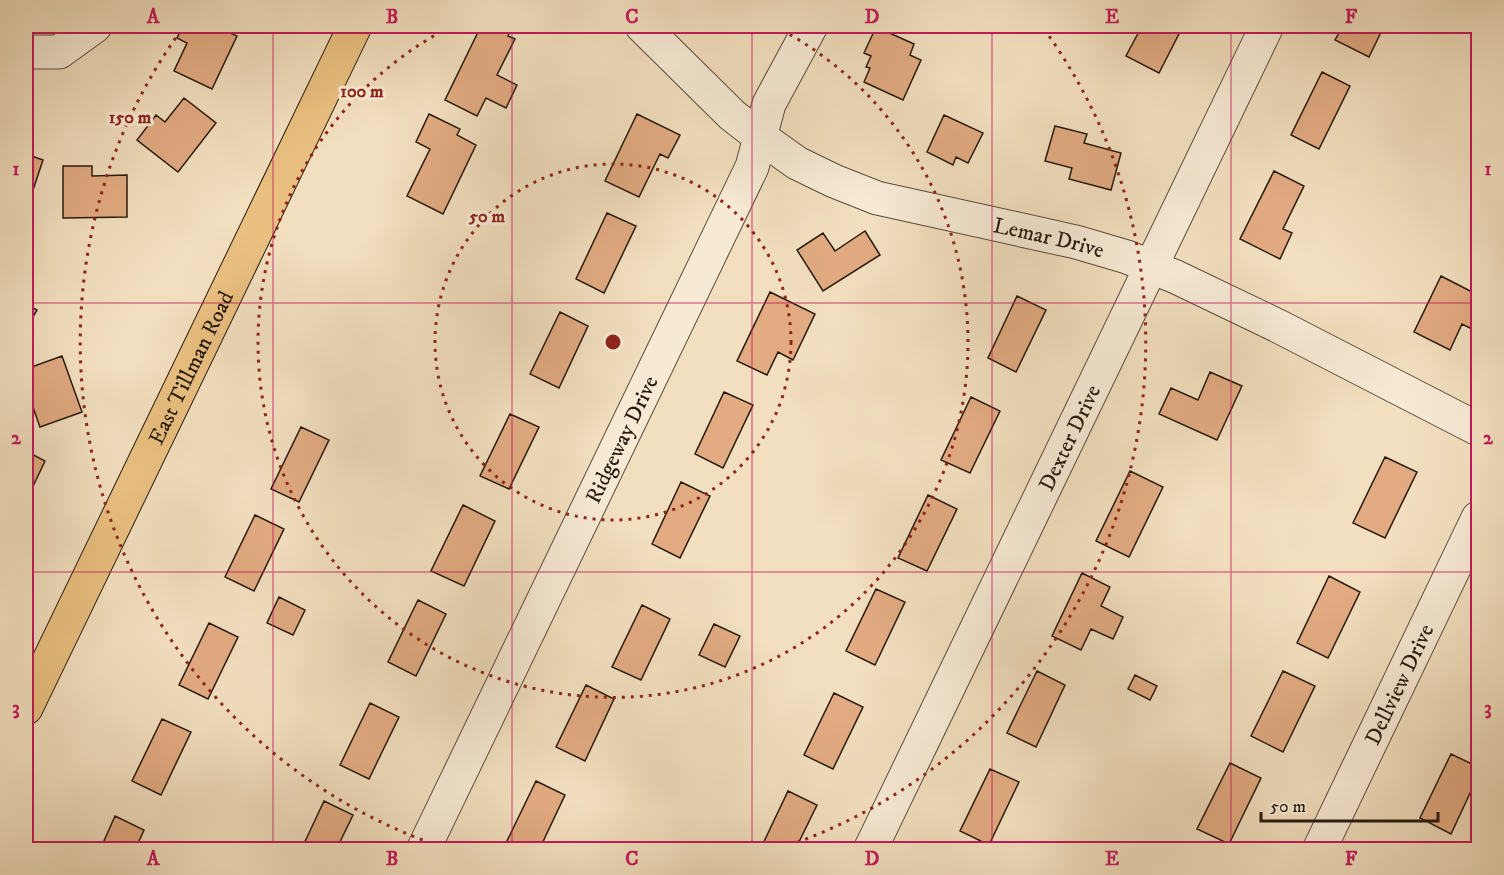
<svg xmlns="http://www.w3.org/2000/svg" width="1504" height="875" font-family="'IM FELL DW Pica',serif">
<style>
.building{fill:#e2ab82;stroke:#271a11;stroke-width:1.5}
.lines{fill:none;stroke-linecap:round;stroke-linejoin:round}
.minor-casing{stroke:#5a4b3c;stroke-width:35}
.major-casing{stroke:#271a11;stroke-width:35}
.minor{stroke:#f7ead5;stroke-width:33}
.major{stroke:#e9c080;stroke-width:33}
.grid{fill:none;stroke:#c2185b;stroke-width:1.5;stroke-opacity:0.55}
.ring{fill:none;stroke:#8f2418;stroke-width:3;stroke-dasharray:3 6}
.labels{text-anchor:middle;stroke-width:6;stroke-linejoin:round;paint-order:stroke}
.street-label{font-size:22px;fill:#271a11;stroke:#f7ead5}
.centre{fill:#8f2418;stroke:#f7ead5;stroke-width:3}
.ring-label{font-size:18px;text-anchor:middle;font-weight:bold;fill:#8f2418;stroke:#f7ead5;stroke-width:6;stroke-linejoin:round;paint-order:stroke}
.neatline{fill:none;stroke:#c2185b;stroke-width:2}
.grid-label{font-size:20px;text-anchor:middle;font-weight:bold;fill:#c2185b}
</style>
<rect width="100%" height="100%" fill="#f2dfbf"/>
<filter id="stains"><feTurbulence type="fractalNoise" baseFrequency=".00333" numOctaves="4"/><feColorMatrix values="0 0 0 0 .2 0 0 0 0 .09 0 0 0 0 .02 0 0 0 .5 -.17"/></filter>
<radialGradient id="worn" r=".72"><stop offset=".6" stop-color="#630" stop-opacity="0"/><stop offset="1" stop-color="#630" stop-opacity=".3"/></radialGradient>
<path class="building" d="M 183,26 L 215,26 L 237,36 L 212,89 L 174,71 L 187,43 L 177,38 Z
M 481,26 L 513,26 L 508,36 L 515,39 L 497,75 L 517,85 L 506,108 L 486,98 L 477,116 L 445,100 Z
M 1142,26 L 1183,26 L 1159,73 L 1126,56 Z
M 1343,26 L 1384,26 L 1369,57 L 1335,40 Z
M 876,27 L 914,44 L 910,55 L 921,60 L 903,100 L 864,82 L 870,68 L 866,67 L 871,56 L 864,53 Z
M 1322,72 L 1350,86 L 1319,149 L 1291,135 Z
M 184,98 L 216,123 L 178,172 L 137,140 L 156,115 L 165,122 Z
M 429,114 L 460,129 L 457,135 L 476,145 L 443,214 L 407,196 L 430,149 L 416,142 Z
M 637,114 L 680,135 L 668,158 L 660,154 L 639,197 L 605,181 Z
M 944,115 L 983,133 L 968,163 L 956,157 L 953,165 L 927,152 Z
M 1055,126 L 1087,134 L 1084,143 L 1121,153 L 1111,190 L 1069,179 L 1072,168 L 1045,161 Z
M 26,154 L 43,160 L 30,199 L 26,198 Z
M 63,166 L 92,166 L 92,176 L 127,175 L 127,217 L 63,218 Z
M 1274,171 L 1304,186 L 1283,229 L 1292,233 L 1280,259 L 1240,239 Z
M 607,213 L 636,226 L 604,293 L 576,279 Z
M 865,231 L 880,255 L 823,291 L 797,250 L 823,233 L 835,251 Z
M 1441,276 L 1478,295 L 1478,332 L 1462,324 L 1450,350 L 1414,332 Z
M 770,292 L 815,314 L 793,360 L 778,352 L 767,375 L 737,361 Z
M 1017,296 L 1046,310 L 1016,372 L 988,358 Z
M 26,304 L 37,310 L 26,329 Z
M 560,312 L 588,326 L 559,388 L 530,374 Z
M 62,356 L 82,412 L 40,427 L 29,396 L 26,398 L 26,369 Z
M 1210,372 L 1242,386 L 1217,440 L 1159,414 L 1171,388 L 1198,400 Z
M 724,392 L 753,405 L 723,468 L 695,454 Z
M 971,397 L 1000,411 L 970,473 L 941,460 Z
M 510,414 L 539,427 L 509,489 L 480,476 Z
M 301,427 L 329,440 L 299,502 L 271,489 Z
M 26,451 L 45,461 L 26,501 Z
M 1385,457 L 1417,472 L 1385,538 L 1353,523 Z
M 1130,471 L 1163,487 L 1129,557 L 1096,541 Z
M 681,482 L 710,496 L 680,558 L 652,544 Z
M 928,495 L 957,509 L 927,571 L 898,558 Z
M 463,505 L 495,521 L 464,586 L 431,571 Z
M 255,515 L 284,529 L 254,591 L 225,577 Z
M 1082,573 L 1110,587 L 1101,606 L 1123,617 L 1113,639 L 1091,629 L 1081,650 L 1052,636 Z
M 1329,576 L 1360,592 L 1328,658 L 1297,643 Z
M 876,589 L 905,602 L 875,665 L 846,651 Z
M 279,597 L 305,610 L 293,635 L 267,623 Z
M 418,600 L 446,614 L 416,676 L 388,662 Z
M 642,605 L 670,619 L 641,680 L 612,667 Z
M 209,623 L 238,637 L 208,699 L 179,685 Z
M 714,624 L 740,636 L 725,667 L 699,655 Z
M 1037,671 L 1065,685 L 1036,747 L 1007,733 Z
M 1283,671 L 1315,686 L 1283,752 L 1251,736 Z
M 1135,675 L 1157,686 L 1150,700 L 1128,689 Z
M 586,685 L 614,699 L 585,761 L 556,747 Z
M 834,693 L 863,707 L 833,769 L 804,755 Z
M 370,703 L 399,717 L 369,779 L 340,765 Z
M 162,719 L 191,732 L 161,795 L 132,781 Z
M 1451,754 L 1478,767 L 1478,776 L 1451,834 L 1420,818 Z
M 1230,763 L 1261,778 L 1229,844 L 1197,829 Z
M 990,769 L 1019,782 L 989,845 L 960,831 Z
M 536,781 L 565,795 L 539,850 L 520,850 L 506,843 Z
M 788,791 L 817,805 L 795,850 L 760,850 Z
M 324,801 L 353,815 L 336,850 L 301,850 Z
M 115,816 L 144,830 L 135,850 L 100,850 Z"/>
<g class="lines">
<defs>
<g id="minor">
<path id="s1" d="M 642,26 L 732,115 L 759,136 L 797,163 L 834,181 L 877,198 L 1076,242 L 1127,257 L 1176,277 L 1278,326 L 1478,429"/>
<path d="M 26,52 L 59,52 L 95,26"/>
<path id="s2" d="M 423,850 L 752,167 L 769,104 L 811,26"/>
<path id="s3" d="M 870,850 L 1267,26"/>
<path id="s4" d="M 1319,850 L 1478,518"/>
</g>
<g id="major">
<path id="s5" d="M 26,708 L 355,26"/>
</g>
</defs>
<use href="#minor" class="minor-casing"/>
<use href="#major" class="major-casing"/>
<use href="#minor" class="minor"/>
<use href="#major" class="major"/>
</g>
<path class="grid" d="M 273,26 L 273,850M 512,26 L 512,850M 752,26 L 752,850M 992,26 L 992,850M 1231,26 L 1231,850M 26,303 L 1478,303M 26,572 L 1478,572"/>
<g class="ring">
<circle cx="613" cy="342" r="178"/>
<path d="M774 26A355 355 0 1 1 452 26"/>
<path d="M448 849A533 533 0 0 1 182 29M1044 29A533 533 0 0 1 778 849"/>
</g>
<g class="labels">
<g class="street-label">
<text dy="8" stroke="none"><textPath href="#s1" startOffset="471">Lemar Drive</textPath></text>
<text dy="8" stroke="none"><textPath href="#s5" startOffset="378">East Tillman Road</textPath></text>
<text dy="8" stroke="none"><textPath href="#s3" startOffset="458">Dexter Drive</textPath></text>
<text dy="8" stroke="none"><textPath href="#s2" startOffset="456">Ridgeway Drive</textPath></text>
<text dy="8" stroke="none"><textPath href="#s4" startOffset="184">Dellview Drive</textPath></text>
</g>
</g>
<circle cx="613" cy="342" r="9" class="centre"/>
<g class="ring-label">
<text x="362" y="97">100 m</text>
<text x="130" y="123">150 m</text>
<text x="487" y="222">50 m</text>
</g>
<rect width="1504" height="875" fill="none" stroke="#f2dfbf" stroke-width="66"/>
<path d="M1261 812v9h177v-9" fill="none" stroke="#271a11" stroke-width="3"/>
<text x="1270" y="812" font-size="18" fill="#271a11" stroke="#f7ead5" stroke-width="4.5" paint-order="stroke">50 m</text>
<rect x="33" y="33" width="1438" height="809" class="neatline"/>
<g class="grid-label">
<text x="153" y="23">A</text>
<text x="392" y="23">B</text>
<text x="632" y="23">C</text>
<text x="872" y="23">D</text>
<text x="1112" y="23">E</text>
<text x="1351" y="23">F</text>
<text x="16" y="175">1</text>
<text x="1488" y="175">1</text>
<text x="16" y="444">2</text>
<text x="1488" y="444">2</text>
<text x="16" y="714">3</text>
<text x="1488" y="714">3</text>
<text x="153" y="865">A</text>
<text x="392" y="865">B</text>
<text x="632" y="865">C</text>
<text x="872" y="865">D</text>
<text x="1112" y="865">E</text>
<text x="1351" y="865">F</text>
</g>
<rect width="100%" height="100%" filter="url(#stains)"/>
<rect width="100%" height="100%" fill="url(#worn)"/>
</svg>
